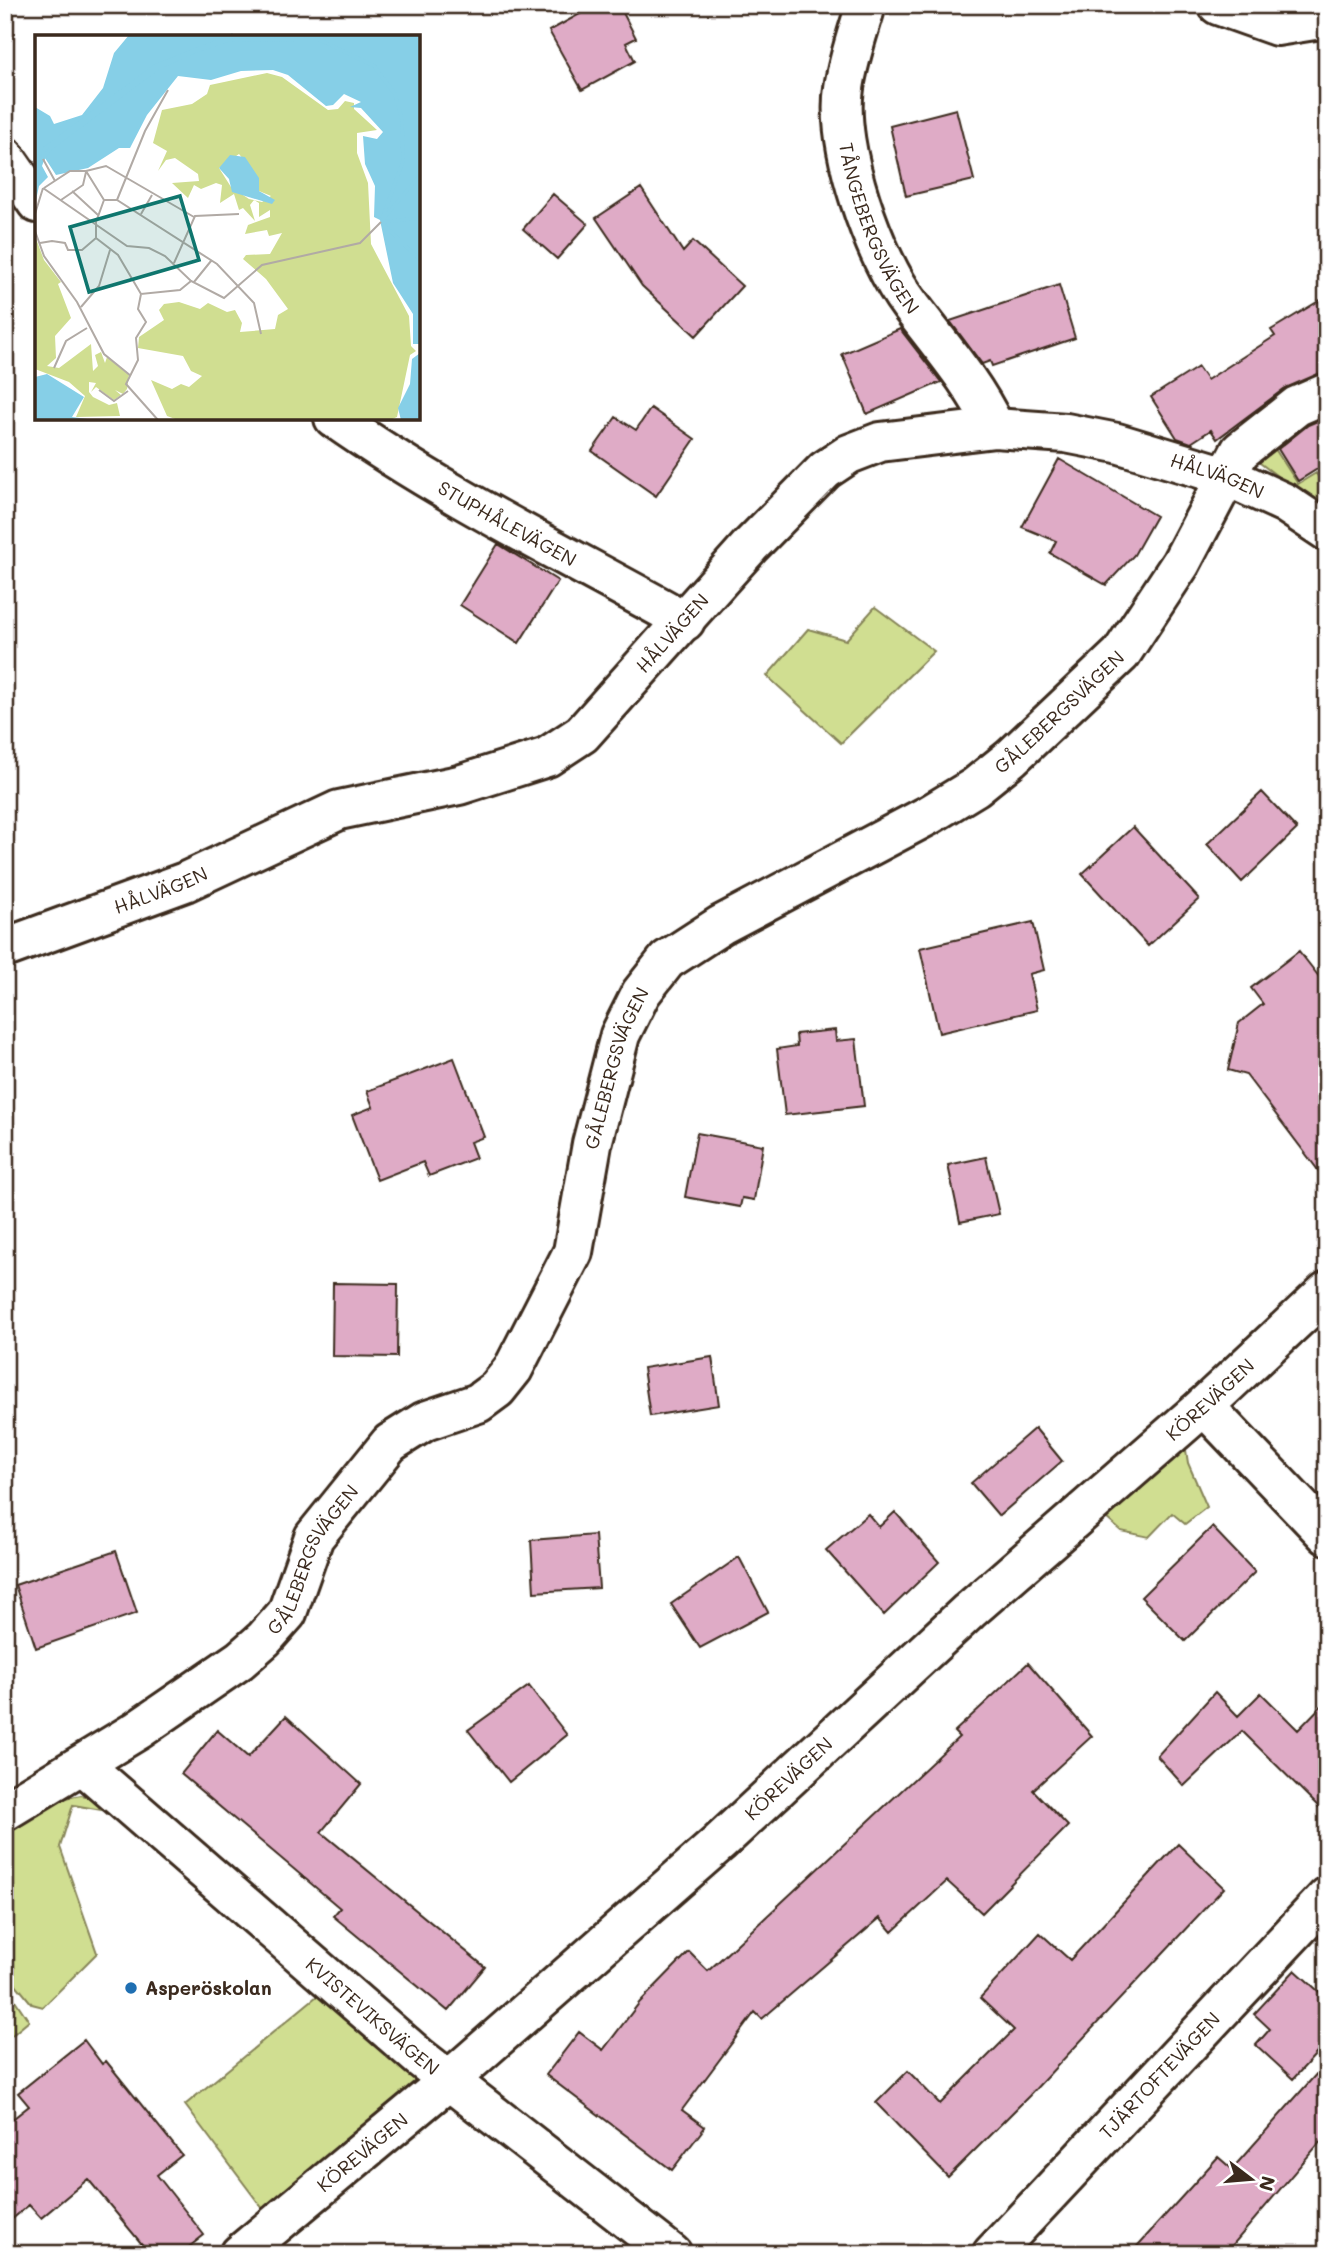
<svg xmlns="http://www.w3.org/2000/svg" width="1332" height="2259" font-family="Mali,sans-serif">
<style>
.green{fill:#d0de91;stroke:#868458;stroke-width:2}
.building{fill:#dfabc6;stroke:#3b2a1e;stroke-width:2}
.lines{fill:none;stroke-linecap:round;stroke-linejoin:round}
.street-casing{stroke:#3b2a1e;stroke-width:44}
.street{stroke:#fff;stroke-width:38}
.poi-dot{fill:#1f6fb2;stroke:#fff;stroke-width:2.5}
.labels{text-anchor:middle;stroke-width:6;stroke-linejoin:round;paint-order:stroke}
.street-label{font-size:19px;fill:#3b2a1e;stroke:#fff}
.poi-label{font-size:19px;font-weight:bold;fill:#3b2a1e;stroke:#fff;text-anchor:start}
.inset-river{fill:none;stroke:#86cfe7;stroke-width:3.5}
.inset-road{fill:none;stroke:#b1aaa5;stroke-width:2}
.view{fill:#0f766e;fill-opacity:0.15;stroke:#0f766e;stroke-width:3.5}
.inset-edge{fill:none;stroke:#3b2a1e;stroke-width:3.5}
</style>
<rect width="100%" height="100%" fill="#fff"/>
<filter id="ink" filterUnits="userSpaceOnUse"><feTurbulence type="fractalNoise" baseFrequency=".0143" numOctaves="2"/><feDisplacementMap in="SourceGraphic" scale="14" xChannelSelector="R" yChannelSelector="G"/><feConvolveMatrix kernelMatrix="1 2 1 2 8 2 1 2 1" color-interpolation-filters="sRGB"/></filter>
<g filter="url(#ink)">
<path class="green" d="M 1273,446 L 1298,484 L 1316,473 L 1321,481 L 1327,478 L 1327,514 L 1252,457 Z
M 875,607 L 934,651 L 841,743 L 767,676 L 808,629 L 846,640 Z
M 1185,1444 L 1188,1463 L 1207,1507 L 1185,1524 L 1172,1513 L 1149,1537 L 1121,1531 L 1105,1517 Z
M 81,1795 L 91,1797 L 113,1812 L 73,1805 L 60,1847 L 97,1953 L 43,2007 L 32,2004 L 15,1983 L 7,1988 L 29,2021 L 5,2041 L 5,1825 L 56,1800 Z
M 317,1996 L 328,1997 L 413,2069 L 416,2085 L 266,2213 L 185,2105 Z"/>
<path class="building" d="M 596,5 L 619,5 L 636,38 L 626,43 L 635,61 L 582,90 L 549,31 Z
M 956,109 L 974,180 L 906,196 L 890,126 Z
M 641,188 L 683,252 L 693,241 L 742,286 L 696,336 L 642,286 L 596,218 Z
M 553,194 L 588,224 L 557,259 L 523,229 Z
M 1059,285 L 1075,338 L 992,366 L 990,361 L 982,364 L 950,321 Z
M 1327,296 L 1327,372 L 1284,389 L 1217,439 L 1211,430 L 1191,443 L 1177,438 L 1151,397 L 1198,367 L 1207,380 L 1275,336 L 1271,330 Z
M 900,329 L 941,382 L 867,414 L 842,354 Z
M 651,408 L 695,439 L 656,496 L 592,451 L 616,417 L 636,430 Z
M 1327,417 L 1327,463 L 1298,481 L 1278,449 L 1308,425 Z
M 1059,459 L 1156,516 L 1134,555 L 1106,585 L 1050,553 L 1056,541 L 1022,527 Z
M 498,544 L 558,581 L 519,643 L 460,605 Z
M 1262,792 L 1297,829 L 1242,882 L 1207,844 Z
M 1133,827 L 1199,899 L 1148,946 L 1082,874 Z
M 1033,922 L 1044,970 L 1029,974 L 1037,1010 L 939,1033 L 920,948 Z
M 1299,951 L 1327,987 L 1327,1182 L 1246,1075 L 1228,1070 L 1239,1023 L 1263,1004 L 1251,988 Z
M 835,1030 L 836,1041 L 856,1039 L 864,1106 L 785,1115 L 777,1049 L 797,1046 L 796,1034 Z
M 454,1058 L 484,1137 L 470,1142 L 476,1158 L 429,1176 L 423,1162 L 377,1180 L 352,1115 L 373,1107 L 367,1091 Z
M 697,1133 L 763,1145 L 754,1200 L 742,1198 L 740,1207 L 685,1197 Z
M 986,1157 L 999,1214 L 960,1222 L 948,1165 Z
M 333,1283 L 398,1284 L 397,1357 L 332,1356 Z
M 712,1357 L 719,1405 L 650,1416 L 643,1368 Z
M 1035,1428 L 1062,1461 L 999,1516 L 971,1483 Z
M 895,1512 L 939,1562 L 884,1615 L 826,1550 L 868,1514 L 879,1527 Z
M 1212,1527 L 1255,1572 L 1185,1641 L 1141,1597 Z
M 595,1535 L 599,1588 L 534,1592 L 531,1540 Z
M 116,1551 L 137,1613 L 36,1648 L 15,1585 Z
M 739,1557 L 768,1612 L 700,1648 L 671,1604 Z
M 1028,1663 L 1092,1736 L 1033,1790 L 1068,1826 L 982,1913 L 947,1881 L 892,1932 L 880,1918 L 762,2019 L 755,2012 L 682,2110 L 705,2127 L 672,2170 L 546,2075 L 579,2032 L 603,2050 L 640,2002 L 689,1952 L 708,1971 L 959,1737 L 954,1732 Z
M 529,1686 L 567,1735 L 509,1782 L 468,1730 Z
M 1215,1692 L 1238,1716 L 1261,1693 L 1298,1730 L 1327,1700 L 1327,1815 L 1242,1731 L 1184,1786 L 1157,1756 Z
M 286,1716 L 361,1784 L 321,1832 L 485,1967 L 448,2011 L 333,1916 L 340,1908 L 181,1774 L 217,1730 L 248,1757 Z
M 1178,1844 L 1224,1888 L 1029,2096 L 948,2177 L 876,2103 L 908,2071 L 940,2104 L 1014,2030 L 980,1998 L 1040,1933 L 1070,1960 Z
M 1295,1970 L 1327,1999 L 1327,2042 L 1293,2079 L 1256,2045 L 1270,2029 L 1254,2014 Z
M 84,2040 L 102,2064 L 106,2061 L 182,2155 L 157,2175 L 204,2235 L 180,2254 L 150,2254 L 88,2179 L 41,2218 L 29,2205 L 5,2225 L 5,2125 L 29,2106 L 18,2093 Z
M 1327,2062 L 1327,2134 L 1225,2254 L 1130,2254 L 1218,2157 L 1232,2169 Z"/>
<g class="lines">
<defs>
<g id="street">
<path id="s1" d="M 866,5 C 858,32 848,60 844,88 C 835,147 874,258 910,305 C 940,345 973,382 995,428"/>
<path d="M 1218,5 L 1277,26 L 1327,18"/>
<path d="M 5,157 L 37,203"/>
<path id="s2" d="M 334,418 C 445,496 567,555 685,621"/>
<path id="s3" d="M 5,948 L 185,882 L 339,810 L 459,785 L 547,757 L 582,734 L 750,546 L 825,470 L 849,454 L 880,442 L 995,428 L 1066,433 L 1117,443 L 1226,476 L 1285,503 L 1327,531"/>
<path d="M 1204,1406 L 1327,1535"/>
<path id="s4" d="M 84,1766 L 419,2057 L 672,2254"/>
<path id="s5" d="M 5,1811 L 138,1730 L 240,1660 L 264,1639 L 287,1613 L 314,1537 L 390,1443 L 425,1421 L 478,1403 L 497,1389 L 513,1369 L 573,1252 L 592,1144 L 620,1035 L 641,993 L 667,960 L 721,925 L 929,815 L 975,787 L 1011,758 L 1121,654 L 1181,563 L 1240,451 L 1297,406 L 1327,393"/>
<path id="s6" d="M 240,2254 L 448,2081 L 719,1843 L 969,1611 L 1204,1406 L 1327,1291"/>
<path id="s7" d="M 992,2254 L 1327,1897"/>
</g>
</defs>
<use href="#street" class="street-casing"/>
<use href="#street" class="street"/>
</g>
</g>
<circle class="poi-dot" cx="131" cy="1988" r="7"/>
<g class="labels">
<g class="street-label">
<text dy="7" stroke="none"><textPath href="#s1" startOffset="233">TÅNGEBERGSVÄGEN</textPath></text>
<text dy="7" stroke="none"><textPath href="#s3" startOffset="1384">HÅLVÄGEN</textPath></text>
<text dy="7" stroke="none"><textPath href="#s2" startOffset="203">STUPHÅLEVÄGEN</textPath></text>
<text dy="7" stroke="none"><textPath href="#s3" startOffset="754">HÅLVÄGEN</textPath></text>
<text dy="7" stroke="none"><textPath href="#s5" startOffset="1603">GÅLEBERGSVÄGEN</textPath></text>
<text dy="7" stroke="none"><textPath href="#s3" startOffset="166">HÅLVÄGEN</textPath></text>
<text dy="7" stroke="none"><textPath href="#s5" startOffset="1015">GÅLEBERGSVÄGEN</textPath></text>
<text dy="7" stroke="none"><textPath href="#s6" startOffset="1293">KÖREVÄGEN</textPath></text>
<text dy="7" stroke="none"><textPath href="#s5" startOffset="406">GÅLEBERGSVÄGEN</textPath></text>
<text dy="7" stroke="none"><textPath href="#s6" startOffset="726">KÖREVÄGEN</textPath></text>
<text dy="7" stroke="none"><textPath href="#s4" startOffset="382">KVISTEVIKSVÄGEN</textPath></text>
<text dy="7" stroke="none"><textPath href="#s7" startOffset="245">TJÄRTOFTEVÄGEN</textPath></text>
<text dy="7" stroke="none"><textPath href="#s6" startOffset="159">KÖREVÄGEN</textPath></text>
</g>
<g class="poi-label">
<text x="145" y="1995">Asperöskolan</text>
</g>
</g>
<g transform="translate(35 35)">
<rect width="385" height="385" fill="#fff"/>
<path d="M 232,38 L 247,42 L 293,75 L 303,74 L 310,66 L 319,68 L 319,74 L 342,95 L 322,98 L 322,118 L 333,148 L 336,209 L 374,281 L 376,311 L 381,316 L 375,320 L 362,382 L 355,385 L 143,385 L 132,381 L 116,345 L 137,354 L 146,349 L 154,352 L 167,341 L 156,336 L 148,321 L 103,313 L 104,302 L 129,285 L 124,275 L 129,269 L 144,267 L 165,274 L 173,268 L 192,277 L 200,275 L 207,288 L 205,297 L 240,294 L 243,280 L 253,274 L 231,244 L 208,224 L 211,220 L 235,219 L 247,198 L 234,201 L 232,195 L 210,199 L 213,190 L 235,182 L 235,175 L 224,182 L 224,168 L 219,165 L 215,170 L 220,186 L 208,173 L 204,175 L 199,159 L 185,168 L 187,150 L 181,148 L 166,154 L 159,150 L 153,163 L 137,148 L 164,146 L 163,139 L 140,123 L 131,125 L 123,136 L 132,116 L 118,108 L 127,75 L 157,69 L 172,59 L 175,50 ZM 204,119 L 222,141 L 224,156 L 236,161 L 227,167 L 214,164 L 196,152 L 184,133 ZM 0,201 L 9,225 L 26,247 L 23,249 L 36,283 L 20,301 L 21,323 L 12,331 L 24,333 L 56,309 L 58,336 L 63,331 L 60,320 L 66,317 L 70,328 L 72,322 L 94,340 L 92,354 L 88,359 L 80,355 L 86,360 L 79,365 L 61,352 L 56,357 L 61,348 L 54,347 L 54,357 L 58,362 L 74,370 L 82,368 L 85,381 L 41,382 L 50,361 L 34,347 L 0,334 Z" fill="#d0de91" fill-rule="evenodd"/>
<path d="M 94,0 L 385,0 L 385,309 L 378,309 L 378,279 L 358,248 L 345,185 L 339,182 L 340,151 L 330,129 L 328,101 L 342,104 L 348,97 L 326,73 L 315,72 L 326,67 L 309,59 L 298,70 L 291,71 L 253,40 L 238,35 L 206,36 L 176,45 L 143,41 L 112,80 L 95,113 L 84,113 L 53,133 L 21,140 L 10,123 L 7,131 L 13,142 L 4,151 L 0,170 L 0,72 L 15,81 L 19,89 L 47,80 L 68,53 L 79,18 ZM 195,120 L 210,122 L 224,143 L 224,156 L 240,165 L 237,169 L 197,157 L 194,144 L 184,133 ZM 385,318 L 385,385 L 366,385 L 363,373 L 375,349 L 377,324 ZM 12,339 L 49,362 L 37,382 L 60,385 L 0,385 L 0,342 Z" fill="#86cfe7"/>
<path class="inset-river" d="M 0,120 L 8,124 L 9,114 L 120,31 L 198,0M 0,124 L 8,124 L 16,113 L 123,33 L 161,16 L 193,5 L 283,4 L 339,31 L 360,59 L 367,85 L 368,126 L 347,184M 349,183 L 385,140M 347,187 L 385,183M 347,188 L 385,225"/>
<path class="inset-road" d="M 8,124 L 20,146M 51,136 L 71,131 L 159,182M 8,153 L 92,211 L 114,213 L 130,221 L 156,246 L 189,263 L 227,230 L 325,208 L 346,187M 9,153 L 35,136 L 51,136 L 69,165M 37,156 L 63,180M 26,165 L 48,150 L 51,137M 69,165 L 82,165 L 182,229 L 219,268 L 226,299M 69,165 L 61,187 L 61,203 L 83,220 L 106,259 L 145,255 L 156,246M 82,165 L 110,96 L 133,55M 0,179 L 8,153M 106,179 L 117,160M 0,196 L 9,221 L 42,267 L 69,319 L 96,341M 5,208 L 17,206 L 30,208 L 33,215 L 47,215 L 61,203M 139,228 L 160,181 L 204,179M 159,247 L 176,226M 106,259 L 103,274 L 111,287 L 101,303 L 103,325 L 91,349 L 123,385M 46,272 L 64,251 L 75,215M 19,333 L 31,306 L 52,293M 64,355 L 79,366 L 93,356"/>
<path class="view" d="M 145,161 L 164,225 L 54,257 L 35,192 Z"/>
<rect width="385" height="385" class="inset-edge"/>
</g>
<rect width="1332" height="2259" fill="none" stroke="#fff" stroke-width="28"/>
<rect x="14" y="14" width="1304" height="2231" fill="none" stroke="#3b2a1e" stroke-width="2.5" filter="url(#ink)"/>
<g transform="translate(1251 2179) rotate(106)" stroke="#ffffff" stroke-width="5" paint-order="stroke">
<path d="M0-5L12 26L0 18L-12 26Z" fill="#3b2a1e"/>
<text y="-10" font-size="19" font-weight="bold" text-anchor="middle" fill="#3b2a1e">N</text>
</g>
</svg>
